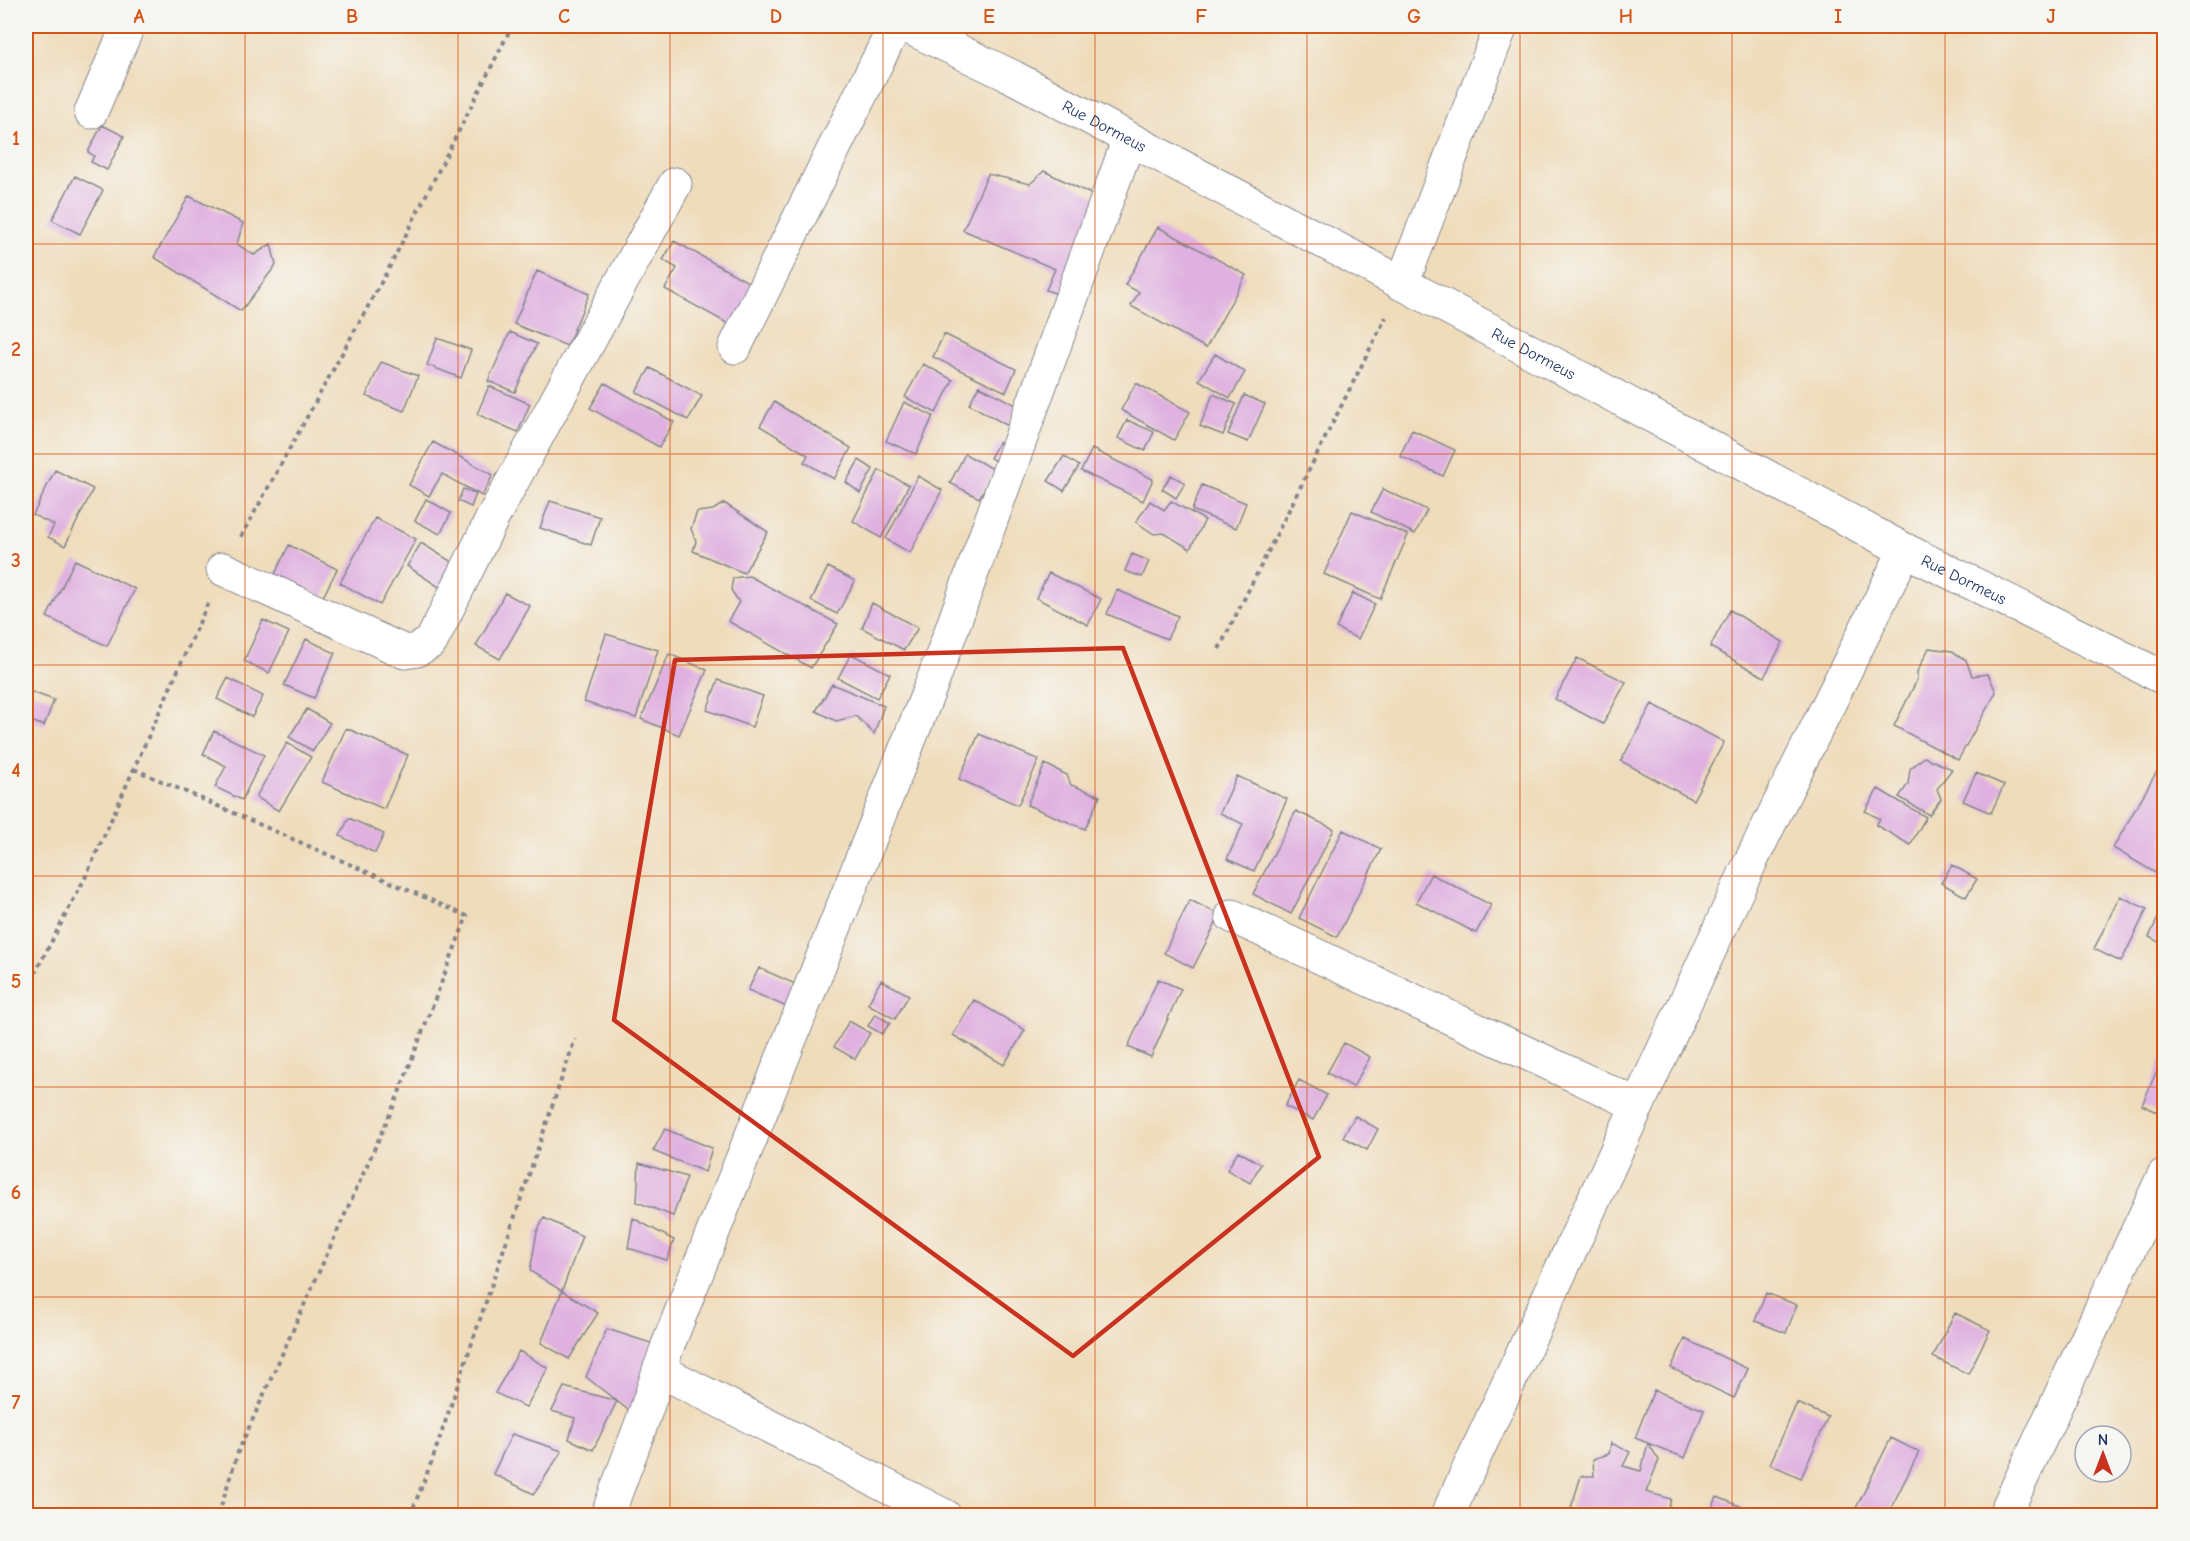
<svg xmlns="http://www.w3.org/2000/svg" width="2190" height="1541" font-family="'Comic Neue',sans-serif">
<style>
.building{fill:#dfb0e0}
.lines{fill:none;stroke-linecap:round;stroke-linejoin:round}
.minor-casing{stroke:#85868c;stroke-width:35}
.path{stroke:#85868c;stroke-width:4;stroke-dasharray:4.5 4.5;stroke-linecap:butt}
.minor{stroke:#fff;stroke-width:33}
.marked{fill:none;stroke:#c8321e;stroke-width:4.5;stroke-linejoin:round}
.grid{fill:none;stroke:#d45514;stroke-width:1.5;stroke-opacity:0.55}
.labels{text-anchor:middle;stroke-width:4.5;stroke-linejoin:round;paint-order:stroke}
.street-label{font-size:16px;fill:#1b2f5e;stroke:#f6f6f2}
.neatline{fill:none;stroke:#d45514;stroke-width:2}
.grid-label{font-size:20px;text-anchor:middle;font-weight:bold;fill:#d45514}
</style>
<rect width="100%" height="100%" fill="#f6f6f2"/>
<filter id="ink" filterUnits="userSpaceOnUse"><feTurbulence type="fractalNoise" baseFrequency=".0167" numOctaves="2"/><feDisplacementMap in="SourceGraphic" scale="12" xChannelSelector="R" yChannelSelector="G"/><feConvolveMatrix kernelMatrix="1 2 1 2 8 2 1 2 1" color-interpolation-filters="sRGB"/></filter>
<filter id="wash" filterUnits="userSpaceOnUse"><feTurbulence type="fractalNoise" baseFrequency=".008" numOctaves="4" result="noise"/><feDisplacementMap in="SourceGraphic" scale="24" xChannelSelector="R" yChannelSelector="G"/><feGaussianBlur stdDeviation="1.35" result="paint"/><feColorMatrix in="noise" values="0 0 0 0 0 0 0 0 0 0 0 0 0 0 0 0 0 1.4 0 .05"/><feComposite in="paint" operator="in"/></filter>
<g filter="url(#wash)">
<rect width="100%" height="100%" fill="#efdcbb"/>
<g id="blocks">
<path class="building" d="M 102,125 L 124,136 L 107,170 L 91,162 L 94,156 L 88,152 Z
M 1044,171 L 1099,198 L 1067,297 L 1046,290 L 1055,269 L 963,230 L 988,174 L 1030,184 Z
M 75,176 L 103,190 L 80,234 L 52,220 Z
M 189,196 L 243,223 L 237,244 L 254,255 L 271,244 L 276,265 L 241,311 L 154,257 Z
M 1158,227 L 1246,275 L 1206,348 L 1131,306 L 1139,292 L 1125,285 Z
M 674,241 L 757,287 L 734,327 L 665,289 L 677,268 L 663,260 Z
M 537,271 L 589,294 L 567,346 L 514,324 Z
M 510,332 L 537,344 L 515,392 L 488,381 Z
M 944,334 L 1016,369 L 1006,392 L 933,357 Z
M 437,338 L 471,350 L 461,378 L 427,365 Z
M 1215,354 L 1245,372 L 1230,398 L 1199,380 Z
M 381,362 L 418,376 L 404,411 L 366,396 Z
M 923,364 L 953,380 L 936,413 L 905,397 Z
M 650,368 L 702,396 L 688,420 L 636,392 Z
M 605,383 L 674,422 L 659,447 L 590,408 Z
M 1136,383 L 1190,412 L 1174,440 L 1121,410 Z
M 489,386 L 530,404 L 518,432 L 477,414 Z
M 979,386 L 1018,406 L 1008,426 L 969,404 Z
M 1213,394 L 1236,404 L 1223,435 L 1200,426 Z
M 1244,395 L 1265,404 L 1248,442 L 1228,434 Z
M 774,402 L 851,448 L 834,479 L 804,462 L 808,455 L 760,426 Z
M 904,402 L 933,416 L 916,454 L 886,441 Z
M 1127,420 L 1154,432 L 1145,451 L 1118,438 Z
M 1412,430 L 1455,450 L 1443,476 L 1400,456 Z
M 433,442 L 493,475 L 482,496 L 442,474 L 429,496 L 409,485 Z
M 999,442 L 1014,451 L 1005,466 L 990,458 Z
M 1092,449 L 1153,479 L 1143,501 L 1081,471 Z
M 965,454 L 995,470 L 979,498 L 950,483 Z
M 1064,456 L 1079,466 L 1064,491 L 1048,481 Z
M 859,460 L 873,469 L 860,493 L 846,482 Z
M 55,470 L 93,489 L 65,546 L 48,537 L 54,525 L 33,515 Z
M 879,470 L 909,485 L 881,538 L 853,521 Z
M 1171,475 L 1185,483 L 1176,498 L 1162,489 Z
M 918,476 L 942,490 L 910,553 L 886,539 Z
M 1202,485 L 1246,503 L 1236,528 L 1192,510 Z
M 463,489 L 476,494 L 471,507 L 458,501 Z
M 1383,489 L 1427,510 L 1415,534 L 1371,512 Z
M 426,499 L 451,513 L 440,534 L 415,521 Z
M 550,501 L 600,517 L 591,545 L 540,528 Z
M 1150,501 L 1164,510 L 1171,501 L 1205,520 L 1190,549 L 1164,533 L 1154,534 L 1136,522 Z
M 724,503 L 768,532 L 744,573 L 693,551 L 696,541 L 691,529 L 697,512 L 713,510 Z
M 1352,511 L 1408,535 L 1380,599 L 1324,574 Z
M 375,518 L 416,539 L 380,605 L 340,583 Z
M 421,543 L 460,567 L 445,591 L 407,566 Z
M 289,545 L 337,569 L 323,597 L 275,574 Z
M 1132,554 L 1149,561 L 1142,577 L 1125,571 Z
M 75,560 L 135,589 L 107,646 L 47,617 Z
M 828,567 L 855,581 L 837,614 L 811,601 Z
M 1049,573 L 1101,599 L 1088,625 L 1036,598 Z
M 749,576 L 838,624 L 811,668 L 728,621 L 739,602 L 731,590 L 733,578 Z
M 1117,590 L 1178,616 L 1167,639 L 1107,614 Z
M 505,593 L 530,606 L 500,659 L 476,646 Z
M 1353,593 L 1375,604 L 1358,639 L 1336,628 Z
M 872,603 L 918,628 L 904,650 L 862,628 Z
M 1730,610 L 1783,642 L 1764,677 L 1710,647 Z
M 263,620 L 289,632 L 269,673 L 244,661 Z
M 606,634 L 658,650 L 636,718 L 584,702 Z
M 306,639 L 335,653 L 314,698 L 284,685 Z
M 1929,648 L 1952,651 L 1966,660 L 1972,676 L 1988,674 L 1996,692 L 1958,760 L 1894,726 L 1917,680 L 1917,672 Z
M 669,654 L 707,670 L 679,735 L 641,719 Z
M 851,654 L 890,674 L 877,698 L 838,678 Z
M 1577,658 L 1626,682 L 1603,724 L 1555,699 Z
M 228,678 L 263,696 L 252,717 L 217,699 Z
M 718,680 L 763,696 L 752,727 L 707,710 Z
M 832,684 L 884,706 L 874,734 L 856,716 L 836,721 L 816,711 Z
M 26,690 L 54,700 L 44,726 L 26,719 Z
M 1652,704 L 1724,742 L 1693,800 L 1621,761 Z
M 307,709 L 330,723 L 313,751 L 289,737 Z
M 346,728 L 408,755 L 384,809 L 322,782 Z
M 214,731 L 264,755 L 242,800 L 215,787 L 226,766 L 203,754 Z
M 979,734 L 1039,760 L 1018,805 L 959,779 Z
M 287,743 L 311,757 L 279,811 L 256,797 Z
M 1924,757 L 1952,769 L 1937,789 L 1941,799 L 1929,815 L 1899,797 L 1908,784 L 1910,769 Z
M 2164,759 L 2164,878 L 2113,848 Z
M 1045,764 L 1067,775 L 1071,785 L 1100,796 L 1085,829 L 1027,805 Z
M 1976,773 L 2004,785 L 1991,813 L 1963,801 Z
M 1237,776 L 1287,799 L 1254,871 L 1227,859 L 1243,824 L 1220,813 Z
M 1878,789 L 1926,817 L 1910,845 L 1876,825 L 1880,819 L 1865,811 Z
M 1296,811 L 1334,829 L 1291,914 L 1253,894 Z
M 349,818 L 384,834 L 375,853 L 340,836 Z
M 1343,830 L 1381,849 L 1337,937 L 1299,918 Z
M 1952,865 L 1977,879 L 1966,897 L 1941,883 Z
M 1431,874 L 1491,905 L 1476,933 L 1416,902 Z
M 2120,896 L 2147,909 L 2121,962 L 2094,949 Z
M 1190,900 L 1220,915 L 1193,968 L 1164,953 Z
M 2164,905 L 2164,945 L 2149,937 Z
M 759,968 L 800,986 L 789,1008 L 748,990 Z
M 1158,979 L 1181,989 L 1151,1057 L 1128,1047 Z
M 881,980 L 909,995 L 895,1019 L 868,1004 Z
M 974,1000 L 1025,1030 L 1004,1065 L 953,1035 Z
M 875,1014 L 890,1023 L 882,1034 L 868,1026 Z
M 849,1021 L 870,1033 L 855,1059 L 834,1047 Z
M 1344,1043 L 1370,1057 L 1353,1087 L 1327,1073 Z
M 2164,1054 L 2164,1115 L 2142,1105 Z
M 1299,1080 L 1327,1095 L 1313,1120 L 1285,1106 Z
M 1355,1116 L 1378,1129 L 1367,1150 L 1343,1137 Z
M 665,1129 L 712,1148 L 705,1172 L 653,1151 Z
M 1238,1151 L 1261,1164 L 1250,1183 L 1227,1170 Z
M 639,1163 L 687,1177 L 673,1216 L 637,1202 Z
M 544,1218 L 582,1236 L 562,1291 L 598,1313 L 569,1359 L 541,1343 L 562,1291 L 530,1271 L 537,1232 Z
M 633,1218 L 674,1240 L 667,1260 L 628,1248 Z
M 1766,1293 L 1797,1305 L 1786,1333 L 1755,1321 Z
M 1955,1313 L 1990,1330 L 1968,1374 L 1933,1357 Z
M 607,1329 L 663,1347 L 636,1416 L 586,1377 Z
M 1685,1339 L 1748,1369 L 1734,1398 L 1671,1368 Z
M 519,1351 L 548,1368 L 526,1407 L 495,1393 Z
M 564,1387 L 617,1401 L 593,1450 L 569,1439 L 575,1418 L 552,1411 Z
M 1654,1390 L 1704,1410 L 1685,1458 L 1648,1443 L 1659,1460 L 1646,1492 L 1671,1499 L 1666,1516 L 1597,1516 L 1571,1508 L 1581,1476 L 1594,1476 L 1593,1459 L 1609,1454 L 1611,1443 L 1630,1452 L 1623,1466 L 1641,1471 L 1648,1443 L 1635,1438 Z
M 1797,1403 L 1828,1417 L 1801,1478 L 1770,1464 Z
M 512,1434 L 562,1451 L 534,1494 L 493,1474 Z
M 1891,1438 L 1919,1452 L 1887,1516 L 1856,1516 L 1853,1514 Z
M 1717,1497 L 1745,1508 L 1742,1516 L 1709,1516 Z"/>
</g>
</g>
<g filter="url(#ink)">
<use href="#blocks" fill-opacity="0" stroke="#85868c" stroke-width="1.5"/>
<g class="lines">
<defs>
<g id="minor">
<path id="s1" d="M 906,26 L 1013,77 L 1905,550 L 2164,678"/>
<path d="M 91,112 L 128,26"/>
<path d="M 1402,284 L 1501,26"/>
<path d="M 735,347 L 895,26"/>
<path d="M 223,569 L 405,652 L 417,650 L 431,642 L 494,515 L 675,184"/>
<path d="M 1232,916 L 1638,1105"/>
<path d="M 659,1370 L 945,1516"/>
<path d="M 607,1516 L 642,1422 L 668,1345 L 934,678 L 1129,139"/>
<path d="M 1447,1516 L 1750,863 L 1905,550"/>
<path d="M 2004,1516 L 2164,1175"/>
</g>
</defs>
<use href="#minor" class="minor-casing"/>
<path class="path" d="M 241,537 L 388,270 L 512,26
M 1219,649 L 1386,317
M 134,769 L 467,916 L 395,1103 L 238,1452 L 218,1516
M 26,990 L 86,876 L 208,603
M 410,1516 L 433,1458 L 575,1039"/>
<use href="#minor" class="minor"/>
</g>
</g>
<path class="marked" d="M 1123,648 L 1319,1157 L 1073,1356 L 614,1020 L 675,660 Z"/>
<path class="grid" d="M 245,26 L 245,1516M 458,26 L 458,1516M 670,26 L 670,1516M 883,26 L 883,1516M 1095,26 L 1095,1516M 1307,26 L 1307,1516M 1520,26 L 1520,1516M 1732,26 L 1732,1516M 1945,26 L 1945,1516M 26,244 L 2164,244M 26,454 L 2164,454M 26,665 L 2164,665M 26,876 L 2164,876M 26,1087 L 2164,1087M 26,1297 L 2164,1297"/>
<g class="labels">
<g class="street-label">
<text dy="6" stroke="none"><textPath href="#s1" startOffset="222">Rue Dormeus</textPath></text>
<text dy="6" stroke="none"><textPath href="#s1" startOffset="708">Rue Dormeus</textPath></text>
<text dy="6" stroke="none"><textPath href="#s1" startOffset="1194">Rue Dormeus</textPath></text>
</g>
</g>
<rect width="2190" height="1541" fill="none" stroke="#f6f6f2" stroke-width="66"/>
<g transform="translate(2103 1454)"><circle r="28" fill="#f6f6f2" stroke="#9ea6b7" stroke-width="1.5"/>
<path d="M0-4.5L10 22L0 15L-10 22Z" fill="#c8321e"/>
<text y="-9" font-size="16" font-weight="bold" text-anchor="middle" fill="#1b2f5e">N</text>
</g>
<rect x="33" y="33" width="2124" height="1475" class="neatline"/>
<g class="grid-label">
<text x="139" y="23">A</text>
<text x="352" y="23">B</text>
<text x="564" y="23">C</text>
<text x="776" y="23">D</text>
<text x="989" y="23">E</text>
<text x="1201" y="23">F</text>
<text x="1414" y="23">G</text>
<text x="1626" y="23">H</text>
<text x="1838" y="23">I</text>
<text x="2051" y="23">J</text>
<text x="16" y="145">1</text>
<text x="16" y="356">2</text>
<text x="16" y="567">3</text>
<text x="16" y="777">4</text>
<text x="16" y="988">5</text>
<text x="16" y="1199">6</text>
<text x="16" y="1409">7</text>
</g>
</svg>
